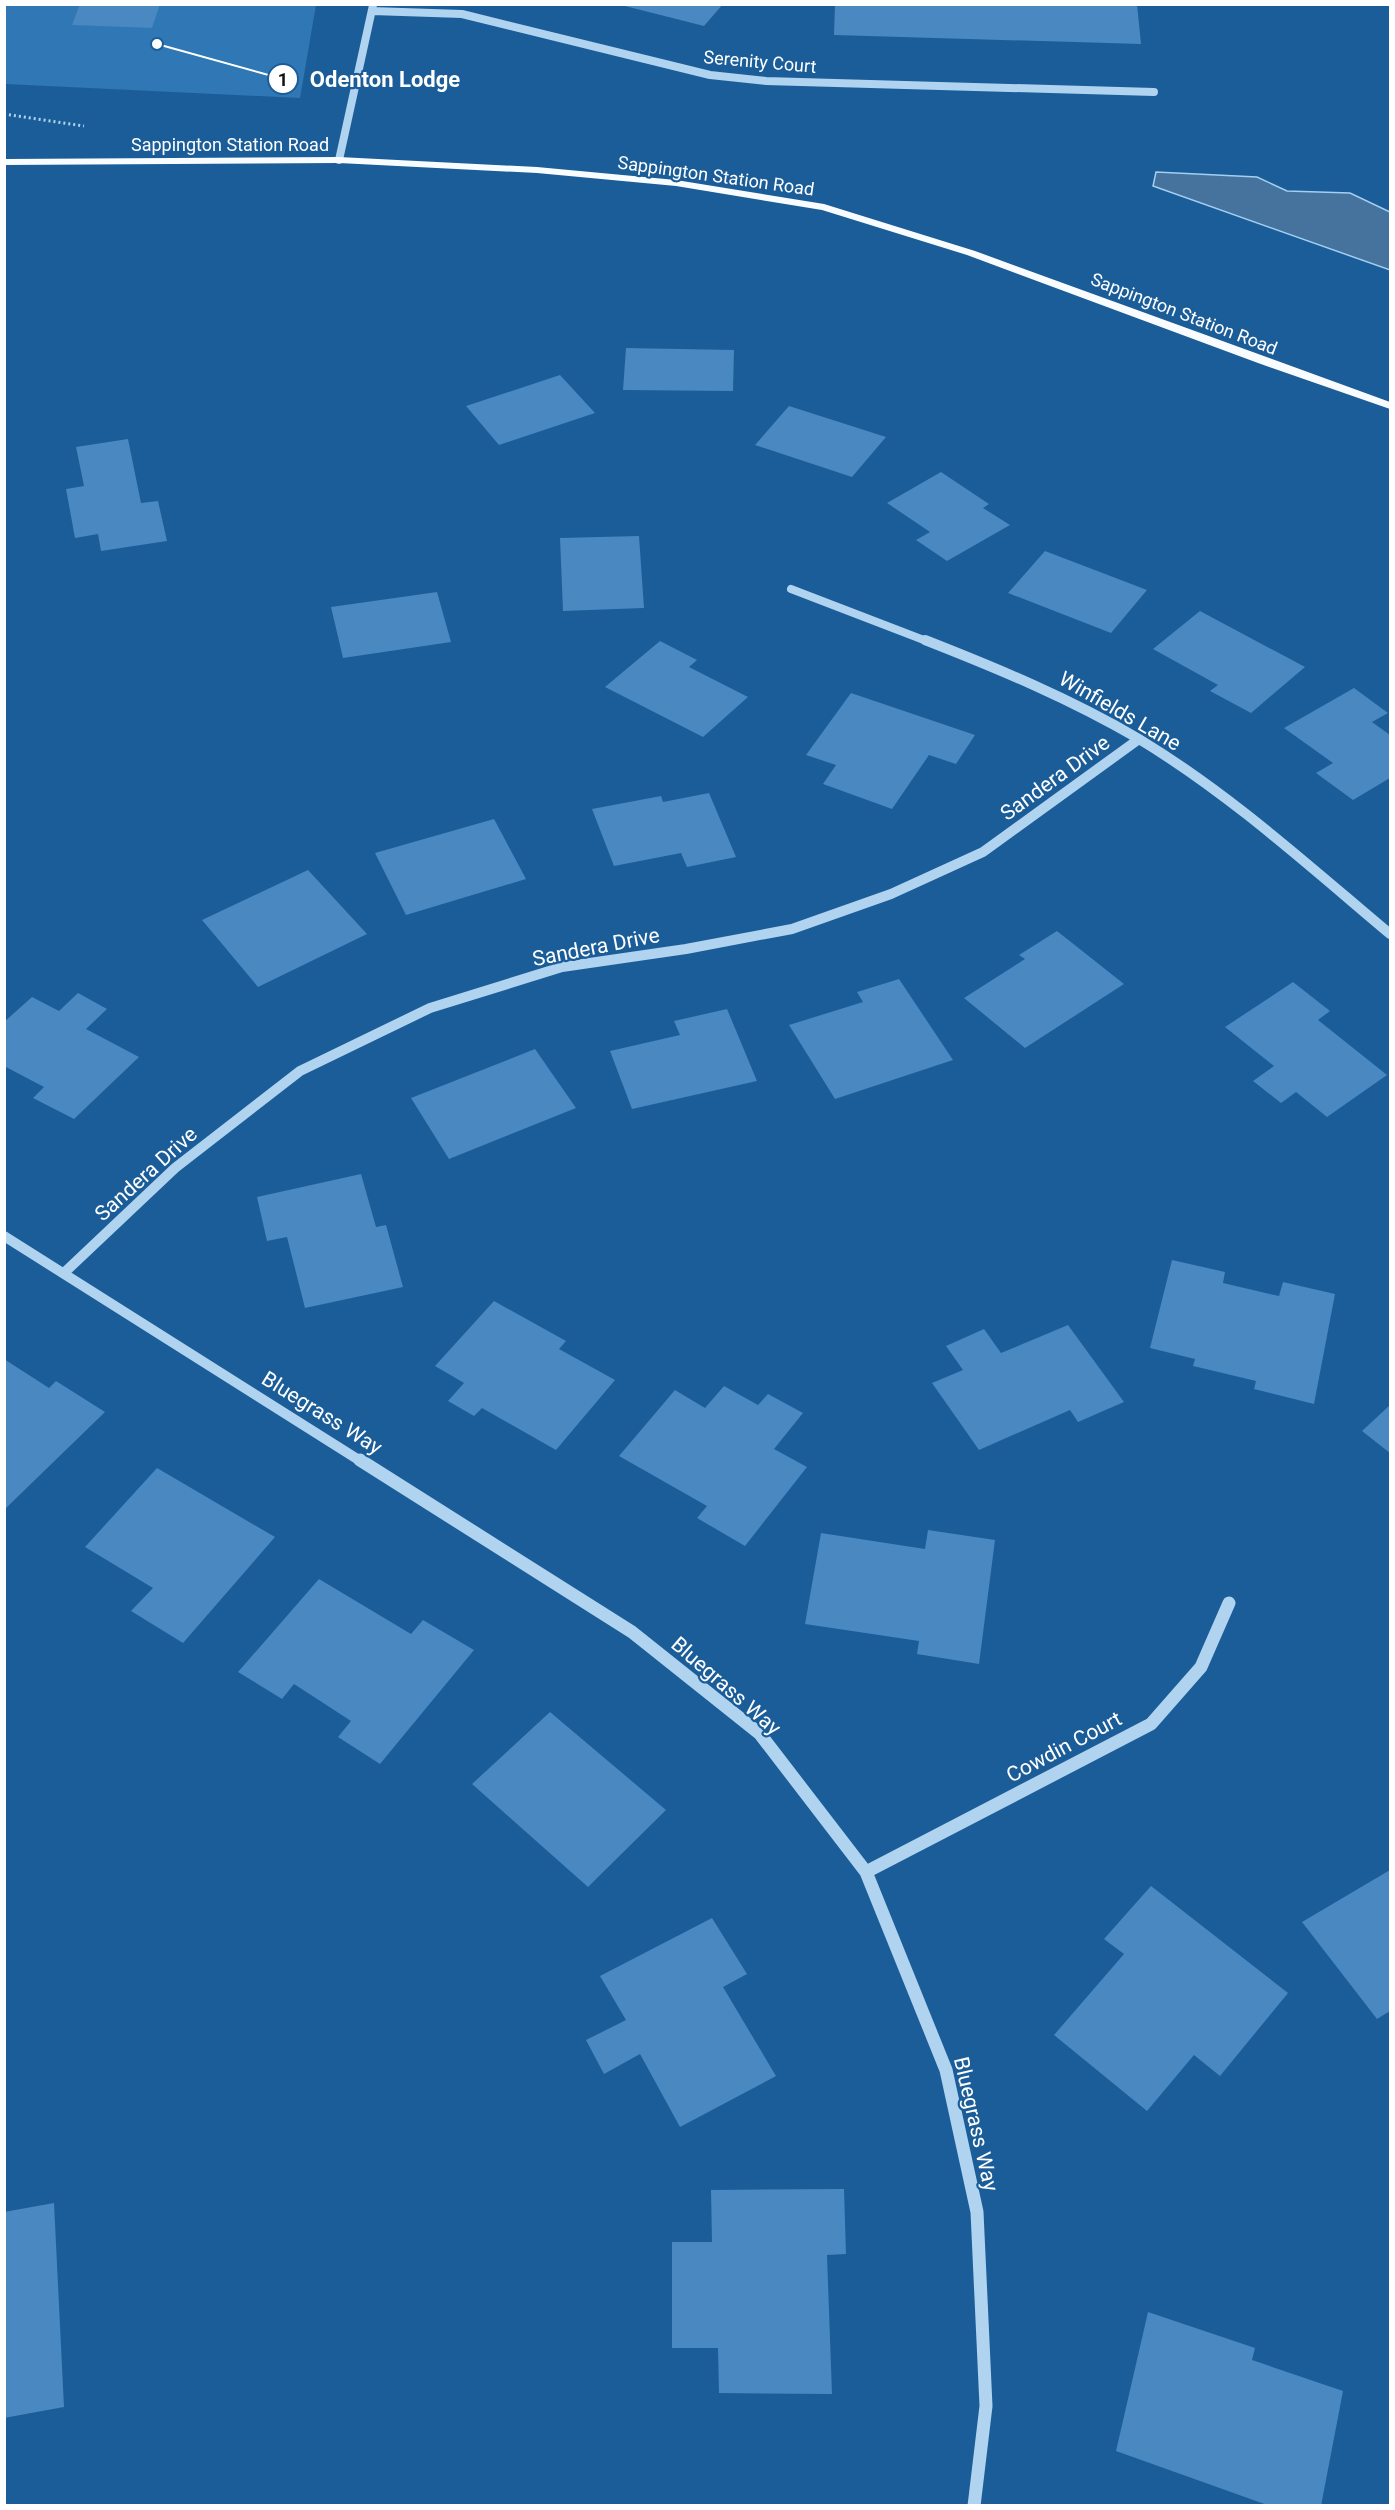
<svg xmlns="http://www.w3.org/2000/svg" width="1395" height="2510" font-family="Roboto,sans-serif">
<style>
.green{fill:#2f77b5}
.water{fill:#45739d;stroke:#a3cff2;stroke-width:1.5}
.building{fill:#4988c0}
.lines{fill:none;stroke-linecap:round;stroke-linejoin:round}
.path{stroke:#b0d3f0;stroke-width:3;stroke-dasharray:2 3;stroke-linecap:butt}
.minor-far2{stroke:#b0d3f0;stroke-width:8}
.minor-far1{stroke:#b0d3f0;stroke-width:10}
.minor{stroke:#b0d3f0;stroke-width:13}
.major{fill:#f9fcff;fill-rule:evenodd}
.labels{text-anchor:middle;stroke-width:4.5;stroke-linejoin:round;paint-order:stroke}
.far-street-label{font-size:18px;fill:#fff;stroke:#1b5d98}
.street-label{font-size:21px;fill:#fff;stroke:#1b5d98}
.leader{fill:none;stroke:#fff;stroke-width:2}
.callout-dot{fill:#fff;stroke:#1b5d98;stroke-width:2}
.mark-label{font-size:18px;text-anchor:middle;font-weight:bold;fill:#111}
.callout-label{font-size:22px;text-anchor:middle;font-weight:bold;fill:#fff;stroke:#1b5d98;stroke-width:4.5;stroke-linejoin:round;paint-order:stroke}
</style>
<rect width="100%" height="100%" fill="#1b5d98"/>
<path class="green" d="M 4,5 L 316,5 L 300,98 L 5,84 Z"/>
<path class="water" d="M 1156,172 L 1257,177 L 1287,191 L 1350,193 L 1390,212 L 1390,270 L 1153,186 Z"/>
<path class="building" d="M 80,4 L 160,4 L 152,28 L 72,25 Z
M 617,4 L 723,4 L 704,26 Z
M 835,4 L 1137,4 L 1141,44 L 834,35 Z
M 626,348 L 734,350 L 733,391 L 623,390 Z
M 560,375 L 595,413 L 499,445 L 466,406 Z
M 789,406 L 886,437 L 852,477 L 755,445 Z
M 128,439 L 141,503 L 158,501 L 167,541 L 101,551 L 98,534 L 75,538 L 66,489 L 84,486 L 76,447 Z
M 941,472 L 989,504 L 983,508 L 1010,525 L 947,561 L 916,540 L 930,532 L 887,503 Z
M 639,536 L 644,608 L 563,611 L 560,538 Z
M 1045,551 L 1147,590 L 1111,633 L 1008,593 Z
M 437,592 L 451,642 L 343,658 L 331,607 Z
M 1200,611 L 1305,667 L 1251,713 L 1210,691 L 1218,685 L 1153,649 Z
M 660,641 L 697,660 L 689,667 L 748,697 L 703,737 L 605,687 Z
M 1354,688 L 1388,713 L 1372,722 L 1390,735 L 1390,778 L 1353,800 L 1316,773 L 1333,763 L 1284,728 Z
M 851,693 L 975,735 L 956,764 L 929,755 L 892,809 L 823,784 L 836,765 L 806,755 Z
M 709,793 L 736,857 L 687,867 L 681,853 L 614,866 L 592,809 L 661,796 L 663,802 Z
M 494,819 L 526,879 L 406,915 L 375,853 Z
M 308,870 L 367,934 L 258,987 L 202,920 Z
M 1057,931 L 1124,984 L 1025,1048 L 964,998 L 1025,959 L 1019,955 Z
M 899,979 L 953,1060 L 835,1099 L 789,1025 L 863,1002 L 857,992 Z
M 1293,982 L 1330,1011 L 1318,1020 L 1387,1075 L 1327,1117 L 1296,1092 L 1281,1103 L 1253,1081 L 1274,1066 L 1225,1027 Z
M 78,993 L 107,1009 L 86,1029 L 139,1057 L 74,1119 L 33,1098 L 44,1087 L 4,1066 L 4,1022 L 32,997 L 59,1011 Z
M 727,1009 L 757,1081 L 632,1109 L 610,1051 L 680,1035 L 674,1021 Z
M 535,1049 L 576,1108 L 449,1159 L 411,1098 Z
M 361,1174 L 376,1227 L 386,1225 L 403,1287 L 305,1308 L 287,1237 L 267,1241 L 257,1197 Z
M 1172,1260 L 1225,1272 L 1223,1283 L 1279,1296 L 1283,1282 L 1335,1294 L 1314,1404 L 1254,1389 L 1256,1381 L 1193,1366 L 1195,1359 L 1150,1348 Z
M 494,1301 L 566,1341 L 559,1349 L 615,1380 L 556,1450 L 482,1408 L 474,1416 L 448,1401 L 464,1383 L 435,1366 Z
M 1068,1325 L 1124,1402 L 1078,1422 L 1070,1410 L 979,1450 L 932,1383 L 963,1370 L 946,1346 L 984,1329 L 1001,1353 Z
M 4,1359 L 49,1388 L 56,1381 L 105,1412 L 4,1510 Z
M 724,1386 L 758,1405 L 768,1394 L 803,1413 L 774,1449 L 807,1467 L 745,1546 L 697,1518 L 707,1506 L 619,1456 L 675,1390 L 705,1408 Z
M 1390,1405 L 1390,1453 L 1362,1431 Z
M 157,1468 L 275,1537 L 183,1643 L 131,1611 L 153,1588 L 85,1547 Z
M 928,1530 L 995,1540 L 979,1664 L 917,1654 L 919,1641 L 805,1624 L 821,1533 L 925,1549 Z
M 319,1579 L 411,1634 L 423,1620 L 474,1650 L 380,1764 L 338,1737 L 351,1721 L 294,1684 L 282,1699 L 238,1672 Z
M 550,1712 L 666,1810 L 588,1887 L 472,1784 Z
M 1390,1870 L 1390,2011 L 1377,2019 L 1302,1922 Z
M 1151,1886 L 1288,1993 L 1220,2076 L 1194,2055 L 1147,2111 L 1054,2035 L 1124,1954 L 1104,1939 Z
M 712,1918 L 747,1974 L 723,1987 L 776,2076 L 680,2127 L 640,2054 L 604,2074 L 586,2040 L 626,2020 L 600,1976 Z
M 844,2189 L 846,2254 L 827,2255 L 832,2394 L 719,2393 L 718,2348 L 672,2348 L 672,2242 L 712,2242 L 711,2190 Z
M 54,2203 L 64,2407 L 4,2418 L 4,2212 Z
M 1148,2312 L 1255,2348 L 1252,2360 L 1343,2391 L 1321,2506 L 1270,2506 L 1116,2451 Z"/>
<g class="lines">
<path class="path" d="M 4,114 L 84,126"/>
<path class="minor-far2" d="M 372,11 L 462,14 L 710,75 L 766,81 L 1154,92
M 339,160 L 373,5
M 791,589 L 929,642"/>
<path class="minor-far1" d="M 925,640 C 999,669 1071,699 1139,739 C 1230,794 1309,866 1390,934
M 4,1236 L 362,1462
M 64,1273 L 175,1168 L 300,1071 L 430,1008 L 562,967 L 686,949 L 792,929 L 891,894 L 983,852 L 1139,739"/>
<path class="minor" d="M 360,1460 L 632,1632 L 760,1734 L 866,1872 L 946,2070 L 977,2212 L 986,2406 L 974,2506
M 866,1872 L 1151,1724 L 1201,1667 L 1229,1603"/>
<path class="major" d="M 339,157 L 537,167 L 676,180 L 824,204 L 975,251 L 1390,402 L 1390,409 L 1258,363 L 967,255 L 822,210 L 676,186 L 537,173 L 339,163 L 4,165 L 4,159 Z"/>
</g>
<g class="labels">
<g class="far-street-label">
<text transform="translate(760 62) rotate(5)" y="6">Serenity Court</text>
<text x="230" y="151">Sappington Station Road</text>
<text transform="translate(716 176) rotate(8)" y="6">Sappington Station Road</text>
<text transform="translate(1184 314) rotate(21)" y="6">Sappington Station Road</text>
</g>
<g class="street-label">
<text transform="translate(1120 711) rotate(30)" y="7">Winfields Lane</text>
<text transform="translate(1055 778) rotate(-36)" y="7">Sandera Drive</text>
<text transform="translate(596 947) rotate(-11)" y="7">Sandera Drive</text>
<text transform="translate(146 1174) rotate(-42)" y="7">Sandera Drive</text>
<text transform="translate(322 1413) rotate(32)" y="7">Bluegrass Way</text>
<text transform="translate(726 1686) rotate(41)" y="7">Bluegrass Way</text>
<text transform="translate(1064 1747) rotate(-28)" y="7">Cowdin Court</text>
<text transform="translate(976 2124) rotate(77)" y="7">Bluegrass Way</text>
</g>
</g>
<path class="leader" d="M157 44L283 79"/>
<g class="callout-dot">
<circle cx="157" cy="44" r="6"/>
<circle cx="283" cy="79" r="15"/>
</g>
<g class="mark-label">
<text x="283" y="86">1</text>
</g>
<g class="callout-label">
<text x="385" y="87">Odenton Lodge</text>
</g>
<rect width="1395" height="2510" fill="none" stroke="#ffffff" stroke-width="12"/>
</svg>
